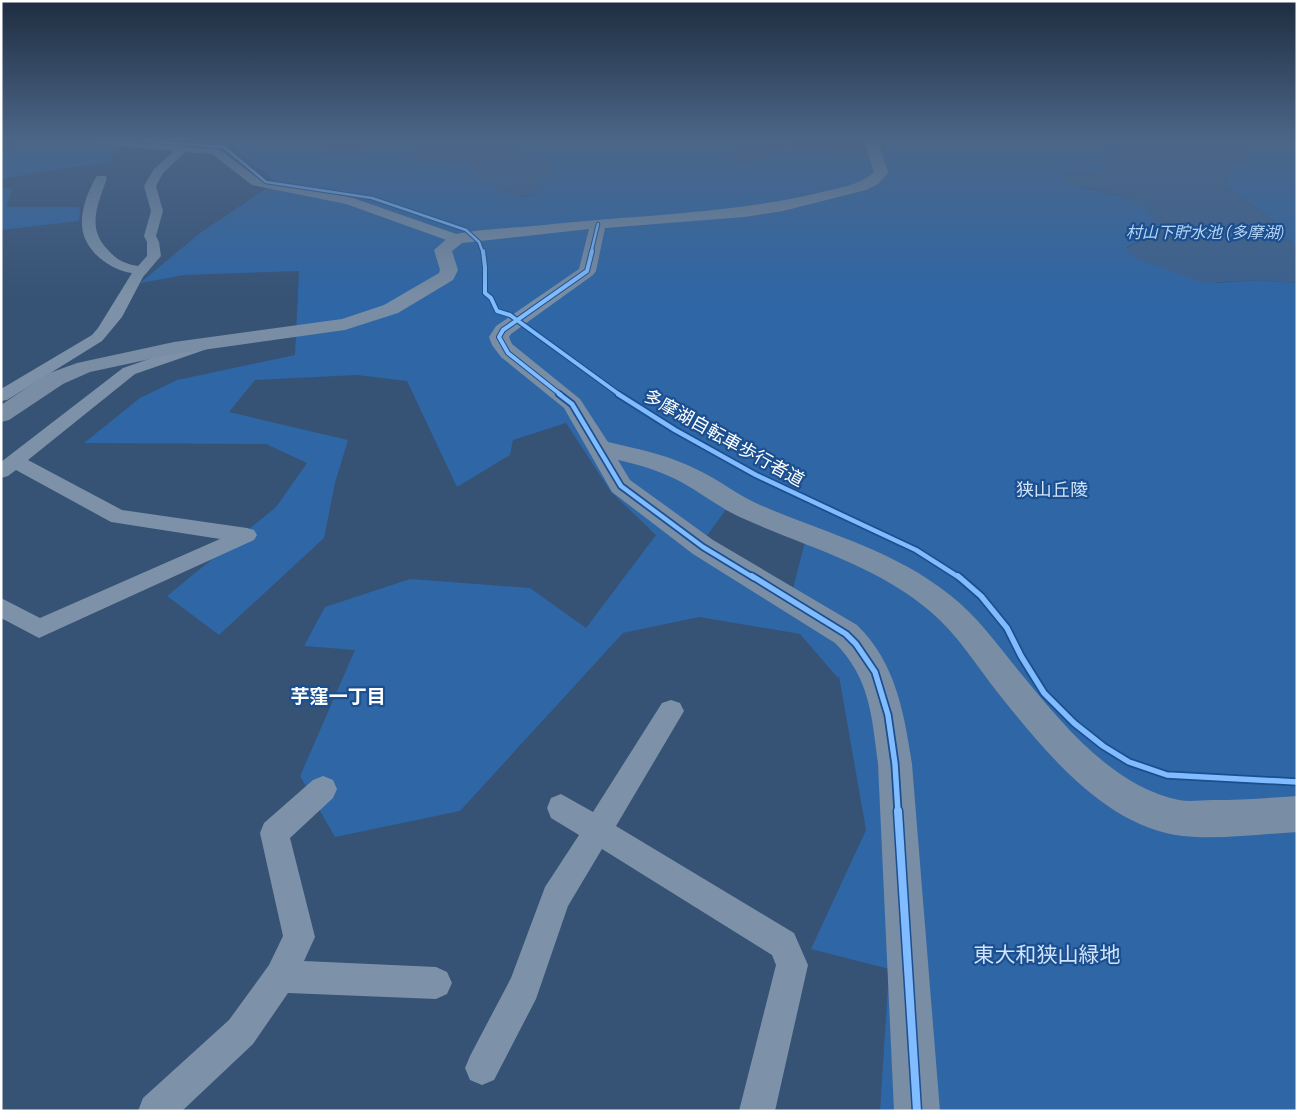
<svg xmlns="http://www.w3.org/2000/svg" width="1298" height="1112" font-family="'IBM Plex Sans','Noto Sans JP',sans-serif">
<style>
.green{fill:#2f66a5;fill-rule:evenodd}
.water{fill:#3b618d}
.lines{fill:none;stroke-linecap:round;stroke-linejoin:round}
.street{fill:#7d92a8;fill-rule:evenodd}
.secondary{fill:#798da4;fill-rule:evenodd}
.cycleway-far4-casing{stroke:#1b4f8f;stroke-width:4.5}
.cycleway-far3-casing{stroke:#1b4f8f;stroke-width:6}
.cycleway-far2-casing{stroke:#1b4f8f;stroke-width:8}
.cycleway-far1-casing{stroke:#1b4f8f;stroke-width:9}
.cycleway-casing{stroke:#1b4f8f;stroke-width:11}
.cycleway-far4{stroke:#80bcff;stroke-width:2.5}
.cycleway-far3{stroke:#80bcff;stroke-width:4}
.cycleway-far2{stroke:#80bcff;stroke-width:4.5}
.cycleway-far1{stroke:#80bcff;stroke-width:5.5}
.cycleway{stroke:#80bcff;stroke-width:8}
.labels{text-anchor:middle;stroke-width:4.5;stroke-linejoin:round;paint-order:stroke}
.far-water-label{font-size:16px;font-style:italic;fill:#b5d3f5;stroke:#1b4f8f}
.street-label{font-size:18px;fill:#fff;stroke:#1b4f8f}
.park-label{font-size:18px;fill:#cfe3fa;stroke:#1b4f8f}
.neighbourhood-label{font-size:19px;font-weight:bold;fill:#fff;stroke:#1b4f8f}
.near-park-label{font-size:21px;fill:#cfe3fa;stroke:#1b4f8f}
</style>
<rect width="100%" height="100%" fill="#365274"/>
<path class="green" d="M 20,141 L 130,141 L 115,149 L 109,163 L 56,169 L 1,179 L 1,154 Z
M 164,141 L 326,141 L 328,143 L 330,155 L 348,153 L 386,141 L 422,141 L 412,155 L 414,159 C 434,163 456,156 474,171 L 473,176 L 521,197 L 532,196 L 541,190 L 536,184 L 539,180 L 542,163 C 530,158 515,156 513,141 L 740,141 L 732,146 L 770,157 L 791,146 L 794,149 L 865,153 L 887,150 L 884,141 L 1097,141 L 1113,156 L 1103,171 L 1086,173 L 1082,187 C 1096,190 1166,203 1153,228 C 1147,240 1135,241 1126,248 L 1217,283 L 1258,280 L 1297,283 L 1297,1111 L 880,1111 L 889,969 L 811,949 L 866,830 L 839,676 L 838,678 L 800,634 L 699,617 L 623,633 L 460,811 L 335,837 L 300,776 L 355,650 L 304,646 L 325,607 L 410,579 L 530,588 L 586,628 L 656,535 L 611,492 L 566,423 L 513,440 L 510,455 L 457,487 L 407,381 L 357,375 L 255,380 L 229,412 L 348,440 L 335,483 L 324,538 L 219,635 L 167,596 L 276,507 L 307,463 L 266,444 L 84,443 L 140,398 L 177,380 L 295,355 L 299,271 L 184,275 L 140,283 L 200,233 L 276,182 L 230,145 ZM 735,497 L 809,527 L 791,596 L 701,544 Z
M 1264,141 L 1297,141 L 1297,246 L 1288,240 L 1272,219 L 1230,189 C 1226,182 1228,176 1232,169 L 1237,168 L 1251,146 Z
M 1,187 L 12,189 L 6,207 L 80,207 L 79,221 L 1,230 Z"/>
<path class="water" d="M 326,141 L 386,141 L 342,155 L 322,155 L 328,145 Z
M 422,141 L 513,141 L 515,149 L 519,153 L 555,168 L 557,172 L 537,182 L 536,184 L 541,190 L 538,194 L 527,196 L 504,195 L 491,185 L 475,180 L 473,179 L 474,171 C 454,154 432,167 412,158 L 414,151 Z
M 740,141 L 792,141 L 791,146 L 770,157 L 740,164 L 736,163 L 731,148 Z
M 1097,141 L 1264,141 L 1251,146 L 1240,166 L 1232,169 C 1228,176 1226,181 1230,189 L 1272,219 L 1288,240 L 1297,246 L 1297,283 L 1258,280 L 1204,283 L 1139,260 L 1125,249 L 1144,239 L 1154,226 L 1153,215 C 1128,193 1097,190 1066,183 L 1063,174 L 1064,173 L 1103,171 L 1113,156 Z"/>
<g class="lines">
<path class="street" d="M 93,141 L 137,141 L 219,149 L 260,180 L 353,198 L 462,236 L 463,239 L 462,242 L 452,242 L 346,204 L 252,185 L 212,154 L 185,152 L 163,173 L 156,186 L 163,211 L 156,236 L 159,242 L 161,256 L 143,277 L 122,317 L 102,341 L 7,400 L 1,401 L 1,389 L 92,335 L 98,328 L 132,273 C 109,270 82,249 82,224 C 81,209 89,188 97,176 L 105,176 L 107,178 C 98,204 86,228 108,250 C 117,260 125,264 138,266 L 147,256 L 147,242 L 144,236 L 151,211 L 144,186 L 154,169 L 174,151 L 98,144 Z
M 207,339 L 213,341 L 215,344 L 213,347 L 135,374 L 28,460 L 122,510 L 247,528 L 254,530 L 257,535 L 254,540 L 39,638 L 1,618 L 1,598 L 40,618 L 220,539 L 111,522 L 16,470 L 8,476 L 1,478 L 1,462 L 123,368 Z
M 671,700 L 680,703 L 684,711 L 616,826 L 794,933 L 808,965 L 775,1111 L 739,1111 L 776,965 L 772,955 L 602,849 L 568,906 L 536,999 L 494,1080 L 482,1085 L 470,1080 L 465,1068 L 470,1056 L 511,978 L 545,887 L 579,835 L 551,818 L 547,808 L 551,798 L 561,794 L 593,812 L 662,703 Z
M 323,776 L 333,780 L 337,789 L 333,798 L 290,838 L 315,937 L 304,961 L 436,967 L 447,972 L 452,983 L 447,994 L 436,999 L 288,993 L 253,1044 L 182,1111 L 138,1111 L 143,1098 L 229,1020 L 269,965 L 283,936 L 260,833 L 264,823 L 313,780 Z"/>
<path class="secondary" d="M 864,141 L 878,141 L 888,173 L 878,184 L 866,190 L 783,211 L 744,217 L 605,228 L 596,271 L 593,275 L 511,334 L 509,337 L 512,344 L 580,399 L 608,442 C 639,449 672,456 700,471 C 721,481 739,496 760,505 C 825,533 894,550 950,595 C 977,616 997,644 1018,670 C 1060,721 1111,786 1179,800 C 1190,802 1201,800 1212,800 C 1240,800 1268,798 1297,796 L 1297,832 C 1263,834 1217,840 1183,836 C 1104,827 1044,750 998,693 C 976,665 958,635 931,612 C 877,565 806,547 742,518 C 721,509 703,494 683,483 C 663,472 641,465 618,460 L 630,480 L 713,540 L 857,625 C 896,663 904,713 912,764 L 940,1111 L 894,1111 L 878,764 C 872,717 870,678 835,643 L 693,554 L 612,492 L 564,408 L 501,357 L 492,345 L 489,337 L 496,326 L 579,269 L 589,229 L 462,243 L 452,251 L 458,270 L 453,280 L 398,313 L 345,330 L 174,354 L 90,372 L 63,384 L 9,420 L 1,422 L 1,405 L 47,374 L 77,363 L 174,342 L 342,319 L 384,305 L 439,273 L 440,270 L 434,250 L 451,235 C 478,229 507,228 534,226 C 629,215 725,215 818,193 C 837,188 859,186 874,172 Z"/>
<defs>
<path id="cycleway-far4" d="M 143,141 L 224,147 L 266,182 L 372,198 L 466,230 L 479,242 L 483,253
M 591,253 L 598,224"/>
<path id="cycleway-far3" d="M 483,251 L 485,267 L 485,293 L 491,298 L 497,311 L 510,315 L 620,395
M 561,395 L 508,353 L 499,337 L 503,330 L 587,271 L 592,251"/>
<path id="cycleway-far2" d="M 559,394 L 572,404 L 621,486 L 703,547 L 754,578
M 618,394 L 675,430 L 756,475 L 916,550 L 960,578"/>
<path id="cycleway-far1" d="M 752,576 L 846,634 L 856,644 L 875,672 L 888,715 L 895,764 L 898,812
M 958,576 L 981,596 L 1007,628 L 1021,656 L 1044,693 L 1074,723 L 1103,746 L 1129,762 L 1167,775 L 1297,782"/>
<path id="cycleway" d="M 898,811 L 917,1111"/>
</defs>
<use href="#cycleway-far4" class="cycleway-far4-casing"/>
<use href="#cycleway-far3" class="cycleway-far3-casing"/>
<use href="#cycleway-far2" class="cycleway-far2-casing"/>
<use href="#cycleway-far1" class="cycleway-far1-casing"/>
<use href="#cycleway" class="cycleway-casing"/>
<use href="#cycleway-far4" class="cycleway-far4"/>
<use href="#cycleway-far3" class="cycleway-far3"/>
<use href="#cycleway-far2" class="cycleway-far2"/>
<use href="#cycleway-far1" class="cycleway-far1"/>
<use href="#cycleway" class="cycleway"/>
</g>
<linearGradient id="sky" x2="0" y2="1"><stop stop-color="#1e2d40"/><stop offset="0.47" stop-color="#4c6688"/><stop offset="1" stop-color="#4c6688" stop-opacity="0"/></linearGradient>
<rect width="1298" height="297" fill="url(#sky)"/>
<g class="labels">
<g class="far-water-label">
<text x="1205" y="238">村山下貯水池 (多摩湖)</text>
</g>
<g class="street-label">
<text transform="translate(724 438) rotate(29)" y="6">多摩湖自転車歩行者道</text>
</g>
<g class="park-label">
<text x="1052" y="496">狭山丘陵</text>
</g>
<g class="neighbourhood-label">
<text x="338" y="703">芋窪一丁目</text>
</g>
<g class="near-park-label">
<text x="1047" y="962">東大和狭山緑地</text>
</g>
</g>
<rect width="1298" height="1112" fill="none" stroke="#ffffff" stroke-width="5"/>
</svg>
